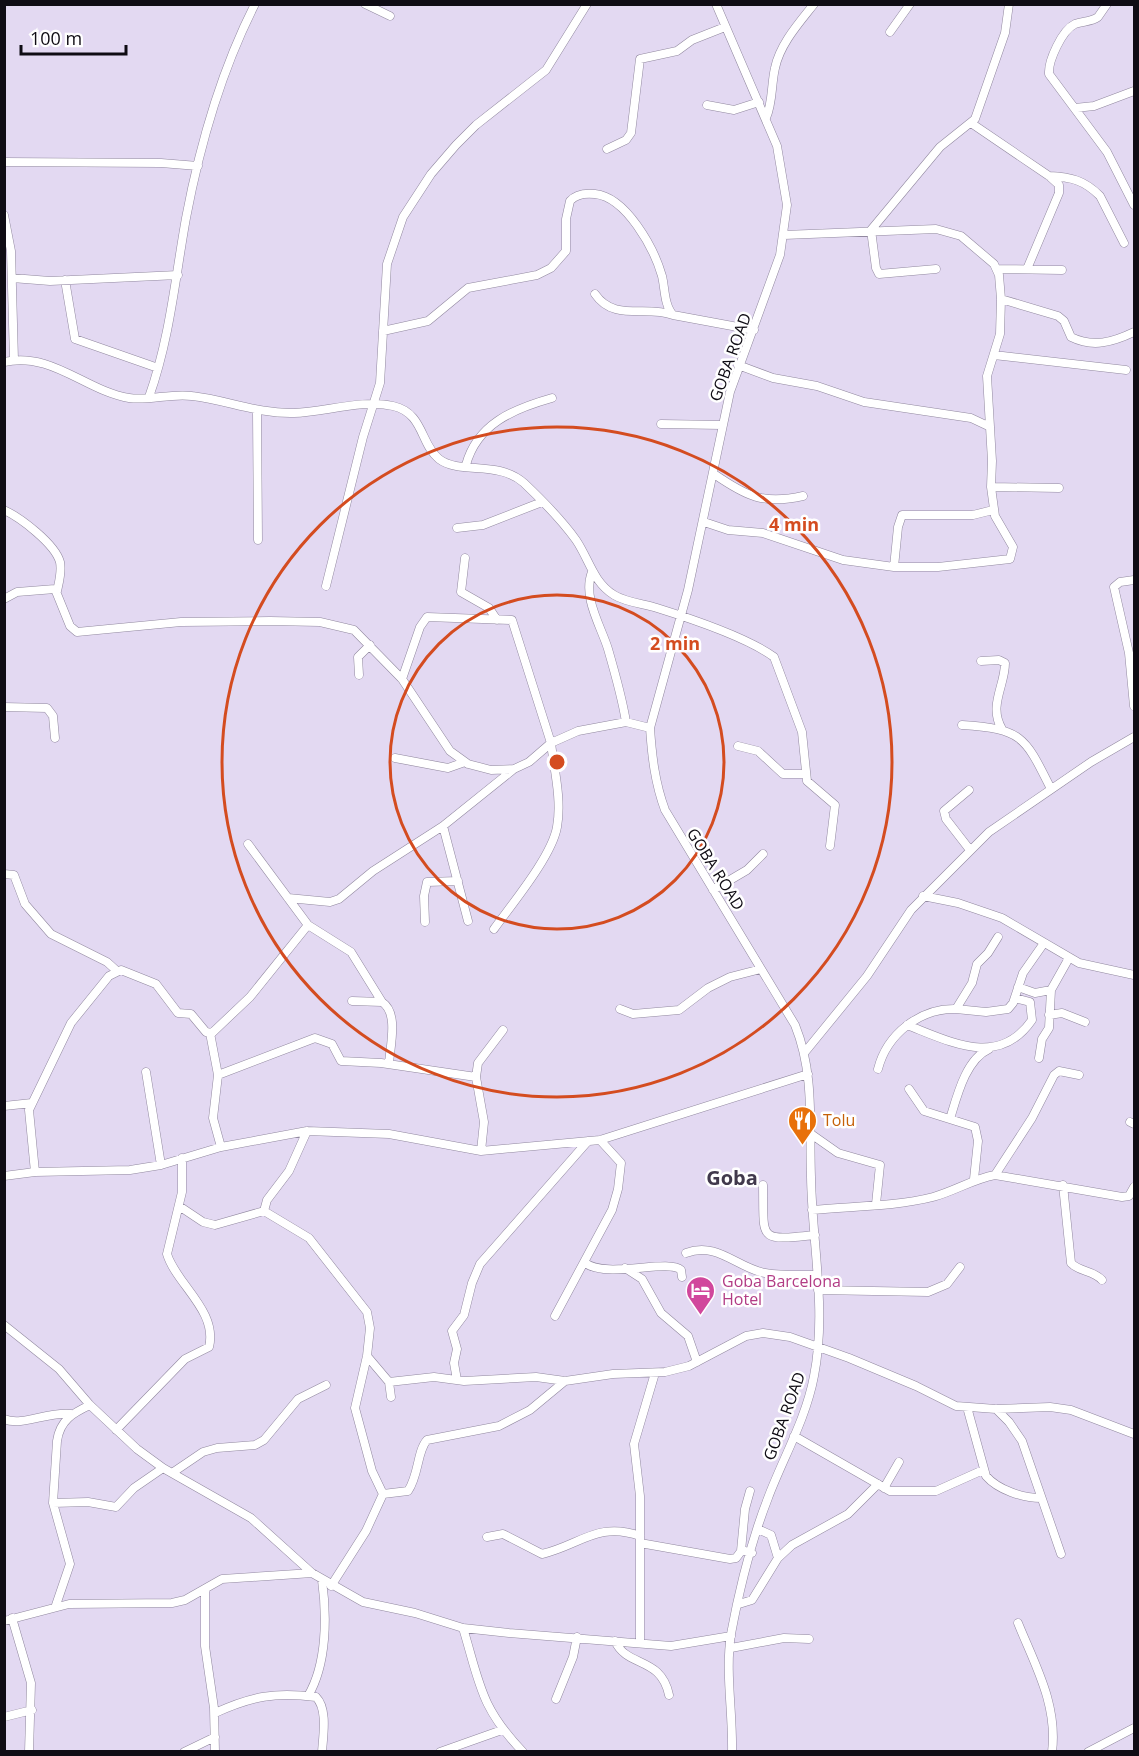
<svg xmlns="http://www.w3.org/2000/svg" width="1139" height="1756" font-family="'Open Sans',sans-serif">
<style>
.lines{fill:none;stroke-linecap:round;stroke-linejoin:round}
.minor-casing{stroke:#91889f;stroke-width:9}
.minor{stroke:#fff;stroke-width:8}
.ring{fill:none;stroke:#d44c20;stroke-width:3}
.labels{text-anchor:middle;stroke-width:5;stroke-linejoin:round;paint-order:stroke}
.street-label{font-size:16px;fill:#0f0c14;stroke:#fff}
.food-label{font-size:16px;fill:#c56008;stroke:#fff;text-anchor:start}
.hotel-label{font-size:16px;fill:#b23c85;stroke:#fff;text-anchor:start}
.quarter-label{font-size:20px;font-weight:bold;fill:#41394c;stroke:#fff}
.centre{fill:#d44c20;stroke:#fff;stroke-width:3}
.ring-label{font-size:18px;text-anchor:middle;font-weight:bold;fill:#d44c20;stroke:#fff;stroke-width:5;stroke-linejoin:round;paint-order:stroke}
</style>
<rect width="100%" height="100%" fill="#e3d9f2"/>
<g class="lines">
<defs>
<path id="minor" d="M 365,4 L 390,16
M 716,4 L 777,146 L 787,205 L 780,255 L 730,392 L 688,590 L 650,728 C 652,757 655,783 665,810 L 795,1025 C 815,1074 809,1126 811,1177 C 812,1243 827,1310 814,1376 C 806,1419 783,1458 768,1498 C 752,1539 739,1591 731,1634 C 725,1672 733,1713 732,1752
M 1107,4 L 1098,17 C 1091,22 1083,21 1075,24 C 1062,30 1048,61 1049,74 L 1107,152 L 1134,205
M 890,32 L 910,4
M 707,105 L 734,110 L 759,102
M 1075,108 L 1094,106 L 1134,91
M 766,118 C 773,102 771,85 775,68 C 780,44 799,23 814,4
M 971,123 L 1049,176 L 1059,185 L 1059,193 L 1027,269
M 607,149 L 626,140 L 631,133 L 640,59 L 677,51 L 692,40 L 725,27
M 4,162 L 161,163 L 198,166
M 1049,176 C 1071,177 1084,180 1100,196 L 1124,243
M 4,215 L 11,251 L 14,360
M 936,269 L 879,274 L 876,268 L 871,230 L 940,147 L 975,119 L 1005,33 L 1009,4
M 997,269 L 1062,270
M 12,278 L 50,281 L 178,275
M 65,280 L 75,339 L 158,368
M 595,294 C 614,322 646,305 673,315
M 1001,299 L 1058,316 L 1064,321 L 1071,337 C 1093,348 1113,342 1134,332
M 383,331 L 428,321 L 468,288 L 537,275 L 551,268 L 566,251 L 566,219 L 570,201 C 576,194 586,193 595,194 C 626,197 654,248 662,276 C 665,288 664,305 673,315 L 754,330
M 994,355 L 1126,370
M 4,362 C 51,351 86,391 129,398 C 149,401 171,393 192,396 C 227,400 258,414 294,413 C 324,412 364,399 393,406 C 424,413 420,444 439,459 C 460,475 498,460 524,483 C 543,501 561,519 576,540 C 589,559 593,582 614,595 C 625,602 644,604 657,608 C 689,618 748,638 774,657 L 802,732 L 807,781 L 835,805 L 830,846
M 738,365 L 773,378 L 817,386 L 864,402 L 971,418 L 988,426
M 149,397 C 170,338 175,279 186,218 C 200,144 221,71 255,4
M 257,412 L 258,540
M 661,424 L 722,425
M 466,465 C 477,424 513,409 552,398
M 714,474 C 746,496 763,505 803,496
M 991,487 L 1059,488
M 4,510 C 21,518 55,544 60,562 C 62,572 59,582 57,591
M 704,522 L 728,530 L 763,533 L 843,560 L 894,567 L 938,567 L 1010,559 L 1013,547 L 995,516 L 991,487 L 992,461 L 987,376 L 1000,334 L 1001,299 L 999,275 L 994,264 L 961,236 L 936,229 L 784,235
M 457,528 L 483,525 L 542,502
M 465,558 L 461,592 L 489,608 L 497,620
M 894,567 L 898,527 L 902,515 L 973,515 L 993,510
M 592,572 C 582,597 601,626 608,649 C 615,673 622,697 626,722
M 1134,580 L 1120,582 L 1114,587 L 1129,653 L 1134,706
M 326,586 L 363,437 L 380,383 L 387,264 L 403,217 L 431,174 L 456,145 L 476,125 L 546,70 L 587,4
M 4,599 L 17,592 L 55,589 L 70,626 L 77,632 L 181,622 L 270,621 L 320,622 L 354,630 L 402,679 L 450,751 L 468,764 L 491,770 L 514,769 L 529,762 L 551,743 L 578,731 L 626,722 L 650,728
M 981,661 L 999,660 L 1005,663 C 1005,686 988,706 1002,729
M 359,675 L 358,657 L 370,645
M 402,679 L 420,627 L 427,617 L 512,620 L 551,743
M 4,707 L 47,708 L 53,716 L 55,738
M 962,725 C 1023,729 1025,737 1051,789
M 738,746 L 758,751 L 783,774 L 805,774
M 395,758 L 448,768 L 465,762
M 969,790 L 944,811 L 946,819 L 970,850
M 443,826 L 468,921
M 248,844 L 308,925 L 351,952 L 382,1002
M 4,874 L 14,875 L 25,904 L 51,934 L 107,962 L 117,971
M 713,890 L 747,870 L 763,854
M 923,896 L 958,903 L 1002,918 L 1079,963 L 1134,975
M 288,898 L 330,902 L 339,899 L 373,871 L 443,826 L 514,769
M 425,922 L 424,896 L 427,882 L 458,881
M 494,929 C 512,904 552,856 557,827 C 562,800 554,769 551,743
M 1018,987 L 1035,993 L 1051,990
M 352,1001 L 382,1002 C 399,1013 390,1046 389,1064
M 620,1009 L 633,1014 L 679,1010 L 708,988 L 730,977 L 761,969
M 956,1009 L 986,1012 L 1008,1009 L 1013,1003 L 1023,973 L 1044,943
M 1049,1015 L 1062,1013 L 1085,1022
M 907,1025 C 951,1042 999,1068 1032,1020 L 1030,1002 L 1015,998
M 210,1033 L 218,1075 L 213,1118 L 221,1147
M 805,1052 L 867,976 L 911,910 L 989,832 L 1091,762 L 1134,737
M 1039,1058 L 1042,1039 L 1049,1028 L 1051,990 L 1069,958
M 878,1069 C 887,1034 920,1008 956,1009 L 972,983 L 977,964 L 988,953 L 998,937
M 146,1072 L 161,1165
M 218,1075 L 315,1038 L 332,1044 L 341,1061 L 381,1063 L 476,1077
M 909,1089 L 924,1111 L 975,1127 L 978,1141 L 974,1179
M 4,1106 L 32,1103
M 950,1119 C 957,1096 966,1059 989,1049
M 1130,1122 L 1134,1124
M 307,1131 L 289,1171 L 267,1200 L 264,1211 L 309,1238 L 367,1312 L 370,1328 L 367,1356 L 355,1408 L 372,1471 L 383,1494 L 366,1531 L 331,1586
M 811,1134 L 838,1153 L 880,1165 L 876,1204
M 481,1151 L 484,1122 L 476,1077 L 478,1063 L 503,1030
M 35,1172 L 29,1110 L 71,1023 L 109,976 L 121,970 L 156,984 L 178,1013 L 191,1014 L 206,1032 L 212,1033 L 250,997 L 308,925
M 995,1175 L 1032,1118 L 1054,1075 L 1059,1071 L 1079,1075
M 4,1176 L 35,1172 L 130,1170 L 161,1165 L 221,1147 L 307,1131 L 389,1134 L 481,1151 L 600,1140 L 808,1074
M 763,1185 C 764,1241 757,1241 815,1235
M 1063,1185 L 1071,1263 C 1079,1272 1093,1270 1102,1280
M 179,1206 L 203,1222 L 215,1225 L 264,1211
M 812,1210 C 852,1206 894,1207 933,1197 C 955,1191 973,1179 995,1175 L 1122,1197 L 1129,1196 L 1134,1187
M 686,1253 C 717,1241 737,1268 765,1273 C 782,1276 800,1275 817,1275
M 584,1262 C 605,1280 668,1258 681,1270 L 682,1277
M 625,1268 L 642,1279 L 661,1313 L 688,1336 L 697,1362
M 818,1290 L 928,1292 L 947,1284 L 960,1267
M 555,1316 L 612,1210 L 618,1189 L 621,1163 L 600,1140
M 4,1325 L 59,1369 L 90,1405 L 137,1449 L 163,1468 L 251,1518 L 312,1573 L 363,1602 L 415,1613 L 463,1628 L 509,1633 L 671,1646 L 731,1636
M 367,1356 L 389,1382 L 391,1397
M 457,1380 L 454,1363 L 457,1349 L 452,1331 L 464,1315 L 472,1283 L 480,1264 L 588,1141
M 389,1382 L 434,1377 L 464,1381 L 536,1377 L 565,1381 L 613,1374 L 665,1372 L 689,1366 L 746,1336 L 763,1333 L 790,1337 L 849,1358 L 916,1386 L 956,1406 L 996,1409 L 1050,1407 L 1071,1410 L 1134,1434
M 967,1407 L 986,1476 C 998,1490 1023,1498 1041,1498
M 996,1409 L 1009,1422 L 1022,1441 L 1061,1554
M 4,1419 C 23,1427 47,1411 71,1414
M 116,1430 L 185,1359 L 209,1347 C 218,1311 176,1284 167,1254 L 182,1192 L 182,1158
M 794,1436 L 890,1491 L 936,1491 L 983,1470
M 172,1473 L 203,1452 L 217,1448 L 255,1445 L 264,1440 L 298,1399 L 326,1385
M 884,1488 L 899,1462
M 383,1494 L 408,1491 C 419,1475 417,1451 427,1440 L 499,1426 L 530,1410 L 565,1381
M 53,1503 L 88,1502 L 116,1507 L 134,1488 L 163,1468
M 758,1529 L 771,1535 L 778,1558
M 487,1537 L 503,1534 L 542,1554 C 580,1545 598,1521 640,1536
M 640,1543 L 730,1559 L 736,1558 L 742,1550 L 752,1553
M 741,1551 L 745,1509 L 750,1491
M 205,1589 L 205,1646 L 214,1708 L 215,1752
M 739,1604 L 752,1600 L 778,1558 L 792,1545 L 848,1514 L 878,1484
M 56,1605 L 70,1564 L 53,1503 L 57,1441 C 60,1420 73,1413 90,1405
M 12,1618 L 31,1683 L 29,1752
M 4,1621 L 69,1604 L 172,1603 L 185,1600 L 222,1579 L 312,1573
M 1018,1623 C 1035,1665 1058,1705 1052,1752
M 463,1628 C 480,1684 480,1707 523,1752
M 615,1641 C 627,1668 661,1656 669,1695
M 640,1643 L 640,1496 L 634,1444 L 655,1373
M 731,1648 L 784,1638 L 809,1639
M 308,1696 C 327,1664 327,1616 322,1580
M 556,1699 L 573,1657 L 577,1637
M 215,1713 C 252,1696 275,1692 316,1697 C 328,1709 323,1736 322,1752
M 4,1717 L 32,1710
M 184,1752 L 215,1737
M 440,1752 L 502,1730
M 1088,1752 L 1134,1728"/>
</defs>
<use href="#minor" class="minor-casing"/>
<use href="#minor" class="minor"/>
</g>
<g class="ring">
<circle cx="557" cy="762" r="167"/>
<circle cx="557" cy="762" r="335"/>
</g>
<defs>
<symbol id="restaurant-pin" viewBox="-11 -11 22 30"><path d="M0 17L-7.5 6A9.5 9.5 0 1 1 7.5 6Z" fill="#e8710a" stroke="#fff"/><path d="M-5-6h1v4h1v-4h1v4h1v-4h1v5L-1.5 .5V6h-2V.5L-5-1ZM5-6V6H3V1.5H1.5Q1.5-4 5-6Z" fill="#fff"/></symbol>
<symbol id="hotel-pin" viewBox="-11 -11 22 30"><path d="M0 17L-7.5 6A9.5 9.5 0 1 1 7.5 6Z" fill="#d1479c" stroke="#fff"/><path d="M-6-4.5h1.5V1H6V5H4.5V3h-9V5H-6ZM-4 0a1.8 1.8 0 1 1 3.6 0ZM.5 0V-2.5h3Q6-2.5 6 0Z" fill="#fff"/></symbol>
</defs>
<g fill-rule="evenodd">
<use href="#restaurant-pin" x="786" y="1104" width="33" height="45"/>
<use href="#hotel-pin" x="684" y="1274" width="33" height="45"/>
</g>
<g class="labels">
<g class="street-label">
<text transform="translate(730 357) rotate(-70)" y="6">GOBA ROAD</text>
<text transform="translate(716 869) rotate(58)" y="6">GOBA ROAD</text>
<text transform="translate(784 1416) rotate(-70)" y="6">GOBA ROAD</text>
</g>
<g class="food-label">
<text x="823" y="1126">Tolu</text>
</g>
<g class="hotel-label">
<text x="722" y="1287">Goba Barcelona<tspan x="722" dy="18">Hotel</tspan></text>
</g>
<g class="quarter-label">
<text x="732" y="1185">Goba</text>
</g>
</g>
<circle cx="557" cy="762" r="9" class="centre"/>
<g class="ring-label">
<text x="794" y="531">4 min</text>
<text x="675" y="650">2 min</text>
</g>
<rect width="1139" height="1756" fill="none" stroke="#0f0c14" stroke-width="12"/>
<path d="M21 45v9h105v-9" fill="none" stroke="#0f0c14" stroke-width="3"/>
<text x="30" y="45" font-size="18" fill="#0f0c14" stroke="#ffffff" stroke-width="4.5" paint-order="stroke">100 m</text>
</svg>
